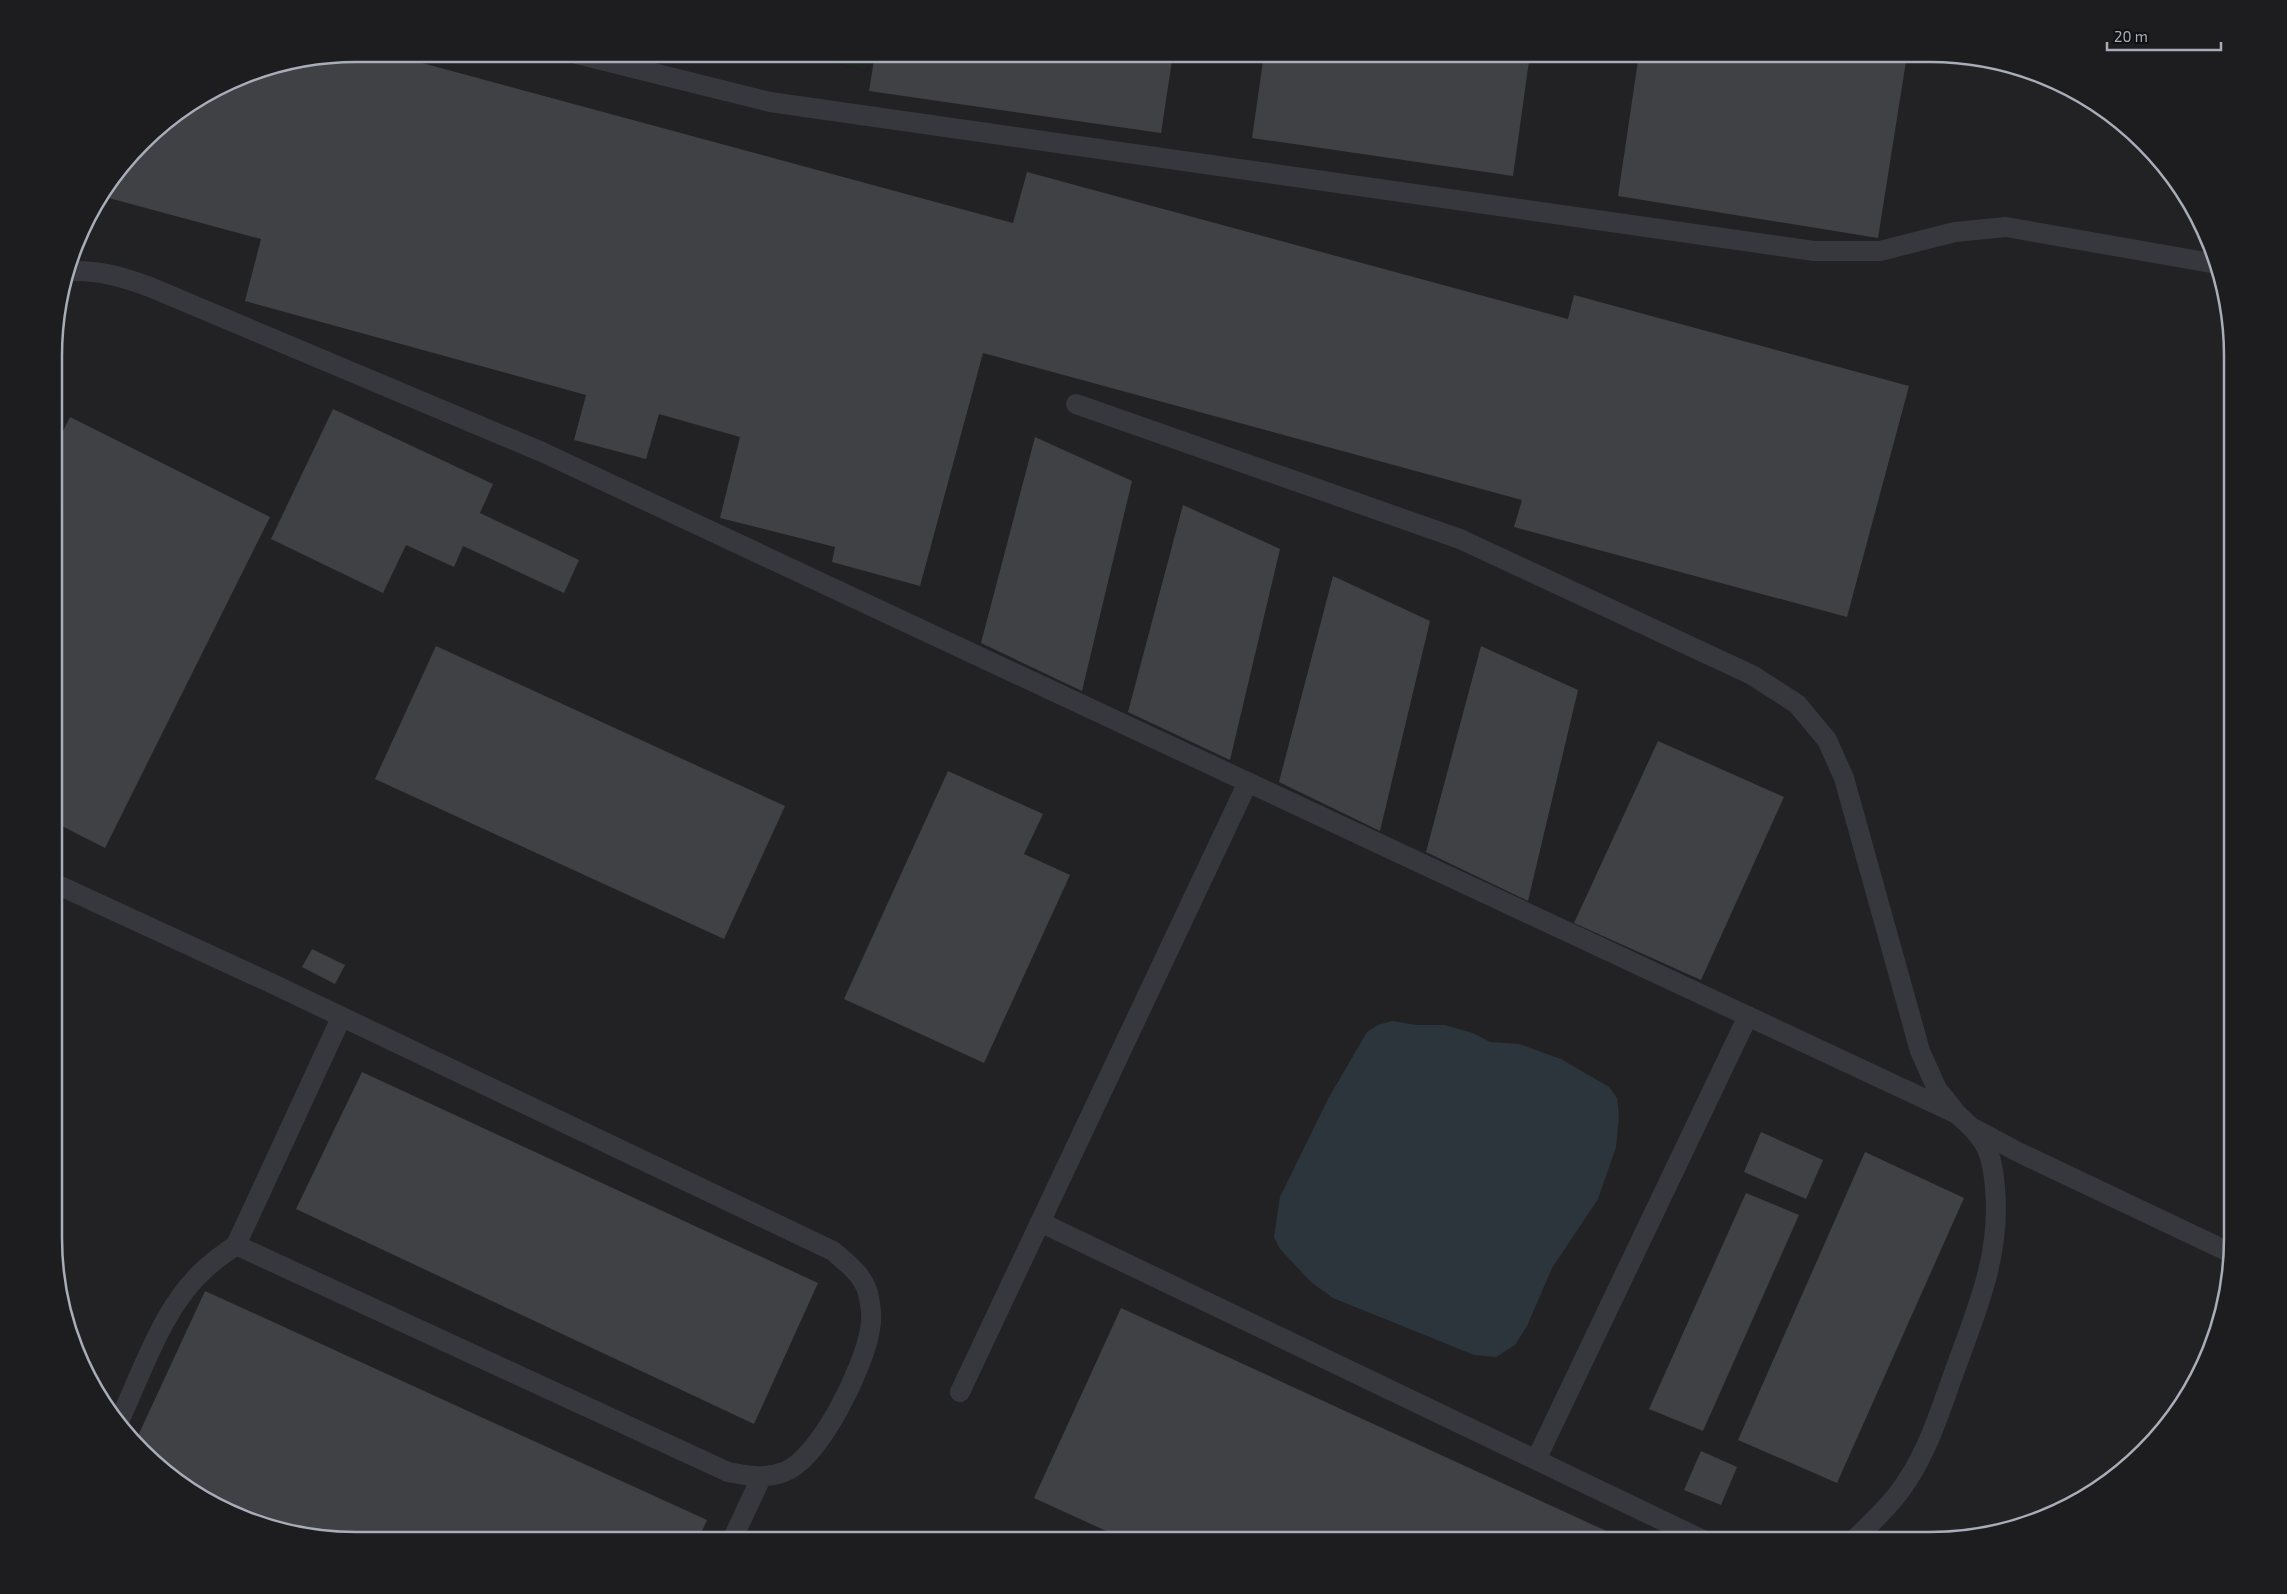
<svg xmlns="http://www.w3.org/2000/svg" width="2287" height="1594" font-family="'Exo 2',sans-serif">
<style>
.built{fill:#222225}
.green{fill:#1e261f}
.water{fill:#2c353c}
.building{fill:#404145}
.lines{fill:none;stroke-linecap:round;stroke-linejoin:round}
.service{stroke:#37383d;stroke-width:20}
.rim{fill:none;stroke:#a8adb8;stroke-width:2.5}
</style>
<rect width="100%" height="100%" fill="#161618"/>
<path class="built" d="M 356,54 L 799,54 L 867,71 L 870,54 L 1950,54 L 2028,70 L 2115,116 L 2193,205 L 2223,278 L 2233,337 L 2233,1257 L 2217,1335 L 2171,1422 L 2130,1465 L 2065,1509 L 2009,1530 L 1931,1540 L 337,1540 L 259,1524 L 172,1478 L 94,1389 L 56,1277 L 56,317 L 85,222 L 157,129 L 241,77 Z"/>
<path class="green" d="M 799,54 L 870,54 L 867,71 Z"/>
<path class="water" d="M 1392,1021 L 1416,1025 L 1445,1025 L 1473,1033 L 1490,1042 L 1519,1044 L 1561,1059 L 1609,1087 L 1617,1098 L 1619,1116 L 1616,1147 L 1598,1199 L 1552,1268 L 1527,1326 L 1515,1345 L 1496,1357 L 1474,1355 L 1333,1298 L 1312,1283 L 1280,1249 L 1274,1237 L 1280,1197 L 1328,1099 L 1367,1032 L 1378,1025 Z"/>
<path class="building" d="M 356,54 L 389,54 L 1013,223 L 1027,172 L 1568,319 L 1574,295 L 1909,386 L 1847,617 L 1514,527 L 1522,500 L 983,353 L 920,586 L 832,562 L 835,547 L 720,518 L 740,437 L 659,414 L 646,459 L 574,440 L 586,395 L 245,301 L 261,239 L 105,197 L 157,129 L 241,77 Z
M 875,54 L 1173,54 L 1161,133 L 869,91 Z
M 1264,54 L 1530,54 L 1513,176 L 1252,138 Z
M 1639,54 L 1907,55 L 1878,238 L 1618,196 Z
M 333,409 L 493,484 L 480,513 L 579,560 L 564,593 L 463,546 L 454,567 L 406,545 L 383,593 L 271,539 Z
M 70,417 L 270,517 L 105,848 L 56,823 L 56,445 Z
M 1035,437 L 1132,481 L 1082,691 L 981,643 Z
M 1183,505 L 1280,549 L 1230,760 L 1128,712 Z
M 1333,576 L 1430,621 L 1380,831 L 1279,782 Z
M 436,646 L 785,806 L 724,939 L 375,779 Z
M 1481,646 L 1578,690 L 1528,901 L 1426,852 Z
M 1658,741 L 1784,797 L 1701,980 L 1574,923 Z
M 948,771 L 1043,814 L 1024,854 L 1070,875 L 984,1063 L 844,999 Z
M 312,949 L 345,965 L 335,984 L 302,967 Z
M 362,1072 L 818,1283 L 754,1424 L 296,1209 Z
M 1761,1132 L 1823,1160 L 1806,1199 L 1744,1172 Z
M 1865,1152 L 1964,1198 L 1837,1483 L 1738,1440 Z
M 1746,1193 L 1799,1215 L 1703,1431 L 1649,1409 Z
M 205,1291 L 707,1520 L 698,1540 L 337,1540 L 259,1524 L 172,1478 L 137,1438 Z
M 1121,1308 L 1626,1540 L 1126,1540 L 1034,1498 Z
M 1701,1451 L 1737,1467 L 1721,1505 L 1684,1490 Z"/>
<g class="lines">
<path class="service" d="M 577,54 L 770,102 L 1814,251 L 1880,251 L 1955,232 L 2006,227 L 2217,264
M 70,271 C 99,270 123,277 150,287 L 542,452 L 1957,1114 C 1968,1124 1979,1133 1986,1147 C 1992,1159 1994,1175 1995,1188 C 2001,1253 1978,1307 1956,1367 C 1942,1405 1930,1446 1907,1481 C 1893,1503 1873,1521 1854,1540
M 1076,404 L 1460,539 L 1752,675 L 1797,704 L 1827,740 L 1844,778 L 1920,1051 L 1937,1089 L 1954,1110
M 56,884 L 273,984 L 833,1251 C 848,1264 866,1277 869,1298 C 871,1307 872,1320 870,1329 C 865,1365 820,1459 784,1472 C 765,1479 748,1476 728,1472 L 236,1245 L 341,1018
M 1975,1129 L 2018,1152 L 2233,1254
M 1040,1222 L 1703,1540
M 960,1392 L 1248,782
M 120,1419 C 144,1368 163,1306 206,1268 C 215,1260 226,1252 236,1245
M 1536,1460 L 1748,1016
M 732,1540 L 761,1478"/>
</g>
<path d="M0 0H2287V1594H0ZM356 62H1930A294 294 0 0 1 2224 356V1238A294 294 0 0 1 1930 1532H356A294 294 0 0 1 62 1238V356A294 294 0 0 1 356 62Z" fill="#1d1d20" fill-rule="evenodd"/>
<path class="rim" d="M356 62H1930A294 294 0 0 1 2224 356V1238A294 294 0 0 1 1930 1532H356A294 294 0 0 1 62 1238V356A294 294 0 0 1 356 62Z"/>
<path d="M2107 42v8h114v-8" fill="none" stroke="#a8adb8" stroke-width="2.5"/>
<text x="2114" y="42" font-size="15" fill="#a8adb8" stroke="#111113" stroke-width="4" paint-order="stroke">20 m</text>
</svg>
